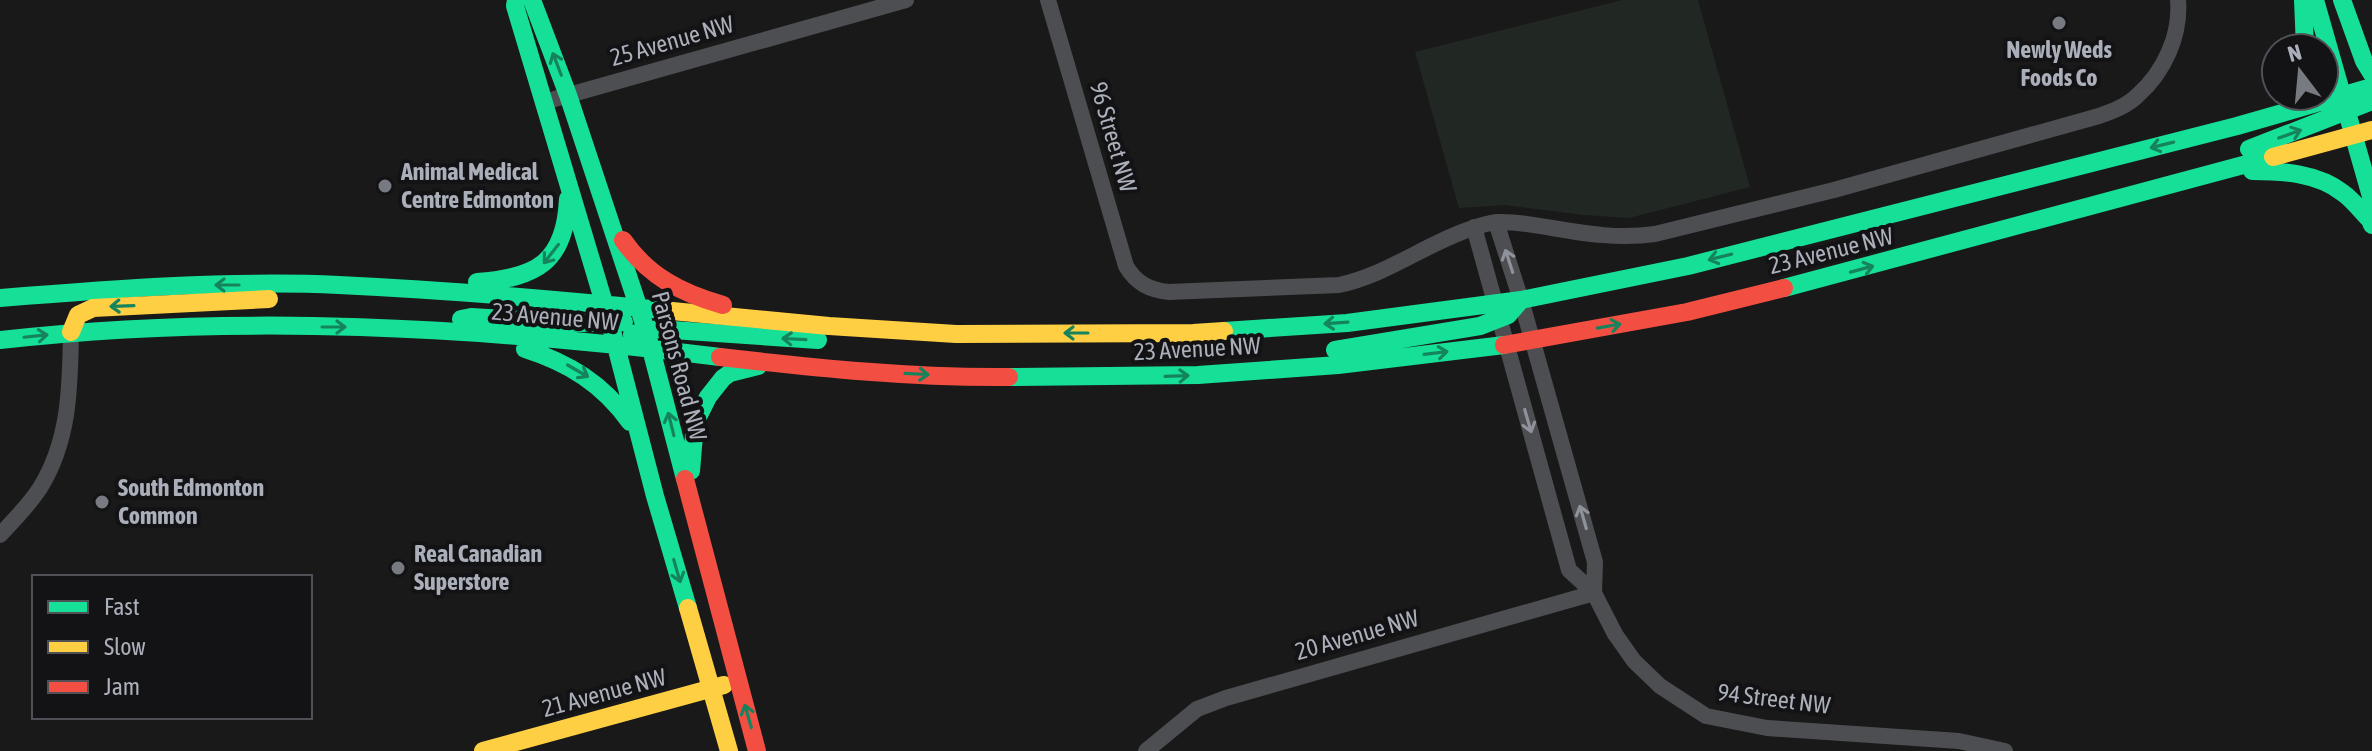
<svg xmlns="http://www.w3.org/2000/svg" width="2372" height="751" font-family="'Asap Condensed',sans-serif">
<style>
.green{fill:#212823}
.lines{fill:none;stroke-linecap:round;stroke-linejoin:round}
.street{stroke:#4d4e52;stroke-width:16}
.fast{stroke:#16e098;stroke-width:18}
.slow{stroke:#ffcf43;stroke-width:18}
.jam{stroke:#f24e42;stroke-width:18}
.oneway{stroke:#15845d}
.oneway2{stroke:#8f929b}
.poi-dot{fill:#787a82;stroke:#131315;stroke-width:3}
.labels{text-anchor:middle;stroke-width:8;stroke-linejoin:round;paint-order:stroke}
.street-label{font-size:24px;fill:#abafba;stroke:#131315}
.poi-label{font-size:24px;font-weight:bold;fill:#abafba;stroke:#131315;text-anchor:start}
</style>
<rect width="100%" height="100%" fill="#191919"/>
<path class="green" d="M 1622,0 L 1698,0 L 1750,187 L 1629,218 L 1584,215 L 1505,205 L 1459,208 L 1415,52 Z"/>
<g class="lines">
<path class="street" d="M 1048,0 L 1126,266 C 1136,283 1149,290 1169,292 L 1339,285 C 1383,276 1420,248 1462,232 C 1473,228 1485,223 1497,222 C 1515,221 1534,225 1552,228 C 1587,234 1620,239 1655,234 L 1834,190 L 2099,116 C 2113,111 2127,106 2138,95 C 2164,72 2181,35 2178,0
M 544,102 L 906,0
M 1496,222 L 1521,300 L 1595,562 L 1594,593
M 1474,227 L 1569,570 L 1594,593 L 1615,634 L 1634,661 L 1660,686 L 1706,716 L 1767,728 L 1959,741 L 2005,751
M 0,535 C 14,520 29,505 40,488 C 70,440 70,386 71,332
M 1146,751 L 1197,709 L 1226,698 L 1594,593"/>
<path class="fast" d="M 516,0 L 515,6 L 610,323 L 655,496 L 688,608
M 532,0 L 568,95 L 646,330 L 685,479
M 2303,0 L 2305,48
M 2315,0 L 2372,200
M 2342,0 L 2364,61 L 2372,74
M 2249,149 L 2372,101
M 2252,171 C 2282,171 2318,173 2343,193 C 2353,200 2361,211 2370,220 L 2372,225
M 477,282 C 537,278 565,262 568,199
M 1784,288 L 2273,157
M 0,298 C 112,289 226,280 339,285 C 450,290 562,300 672,311
M 461,319 L 471,317 L 579,323 L 624,322
M 1224,331 L 1347,323 L 1521,300 L 1688,266 L 2237,126 L 2372,87
M 632,334 L 658,329 L 818,340
M 0,340 C 239,313 482,327 720,357
M 525,349 C 569,363 603,384 630,422
M 1335,350 L 1480,326 L 1508,315 L 1521,300
M 1009,377 L 1198,375 L 1338,365 L 1504,345
M 691,471 L 695,423 L 708,397 L 723,378 L 730,373 L 758,366"/>
<path class="slow" d="M 2273,157 L 2372,130
M 672,311 L 829,326 L 956,334 L 1193,333 L 1224,331
M 71,332 L 78,315 L 93,308 L 269,299
M 688,608 L 729,751
M 483,751 L 724,685"/>
<path class="jam" d="M 623,240 C 648,276 681,293 723,305
M 1504,345 L 1687,312 L 1784,288
M 720,357 C 816,368 913,378 1009,377
M 685,479 L 757,751"/>
</g>
<defs><path id="oneway-shaft" d="M-6 0H5M1.5-3L5.5 0L1.5 3" fill="none" stroke-width="1.6" stroke-linecap="round" stroke-linejoin="round" transform="scale(2)"/></defs>
<g class="oneway">
<use href="#oneway-shaft" transform="translate(557 64) rotate(-111)"/>
<use href="#oneway-shaft" transform="translate(2290 134) rotate(-20)"/>
<use href="#oneway-shaft" transform="translate(2162 145) rotate(166)"/>
<use href="#oneway-shaft" transform="translate(551 254) rotate(128)"/>
<use href="#oneway-shaft" transform="translate(1720 257) rotate(166)"/>
<use href="#oneway-shaft" transform="translate(1862 269) rotate(-15)"/>
<use href="#oneway-shaft" transform="translate(227 285) rotate(-180)"/>
<use href="#oneway-shaft" transform="translate(122 306) rotate(178)"/>
<use href="#oneway-shaft" transform="translate(1336 323) rotate(176)"/>
<use href="#oneway-shaft" transform="translate(1609 326) rotate(-10)"/>
<use href="#oneway-shaft" transform="translate(334 327)"/>
<use href="#oneway-shaft" transform="translate(1076 333) rotate(180)"/>
<use href="#oneway-shaft" transform="translate(36 336) rotate(-6)"/>
<use href="#oneway-shaft" transform="translate(794 339) rotate(-177)"/>
<use href="#oneway-shaft" transform="translate(1436 353) rotate(-7)"/>
<use href="#oneway-shaft" transform="translate(578 371) rotate(30)"/>
<use href="#oneway-shaft" transform="translate(917 374) rotate(3)"/>
<use href="#oneway-shaft" transform="translate(1177 376) rotate(-2)"/>
<use href="#oneway-shaft" transform="translate(671 424) rotate(-104)"/>
<use href="#oneway-shaft" transform="translate(677 571) rotate(74)"/>
<use href="#oneway-shaft" transform="translate(748 716) rotate(-106)"/>
</g>
<g class="oneway2">
<use href="#oneway-shaft" transform="translate(1509 261) rotate(-108)"/>
<use href="#oneway-shaft" transform="translate(1528 421) rotate(74)"/>
<use href="#oneway-shaft" transform="translate(1583 517) rotate(-106)"/>
</g>
<g class="poi-dot">
<circle cx="2059" cy="23" r="8"/>
<circle cx="385" cy="186" r="8"/>
<circle cx="102" cy="502" r="8"/>
<circle cx="398" cy="568" r="8"/>
</g>
<g class="labels">
<g class="street-label">
<text transform="translate(672 41) rotate(-16)" y="8">25 Avenue NW</text>
<text transform="translate(1113 137) rotate(74)" y="8">96 Street NW</text>
<text transform="translate(1831 251) rotate(-14)" y="8">23 Avenue NW</text>
<text transform="translate(555 317) rotate(5)" y="8">23 Avenue NW</text>
<text transform="translate(1197 349) rotate(-3)" y="8">23 Avenue NW</text>
<text transform="translate(679 366) rotate(75)" y="8">Parsons Road NW</text>
<text transform="translate(1357 635) rotate(-16)" y="8">20 Avenue NW</text>
<text transform="translate(604 693) rotate(-15)" y="8">21 Avenue NW</text>
<text transform="translate(1774 699) rotate(7)" y="8">94 Street NW</text>
</g>
<g class="poi-label">
<text x="2059" y="58" text-anchor="middle">Newly Weds<tspan x="2059" dy="28">Foods Co</tspan></text>
<text x="401" y="180">Animal Medical<tspan x="401" dy="28">Centre Edmonton</tspan></text>
<text x="118" y="496">South Edmonton<tspan x="118" dy="28">Common</tspan></text>
<text x="414" y="562">Real Canadian<tspan x="414" dy="28">Superstore</tspan></text>
</g>
</g>
<rect x="32" y="575" width="280" height="144" fill="#131315" stroke="#505157" stroke-width="2"/>
<rect x="48" y="601" width="40" height="12" fill="#16e098" stroke="#505157" stroke-width="2"/>
<text x="104" y="615" font-size="24" fill="#abafba">Fast</text>
<rect x="48" y="641" width="40" height="12" fill="#ffcf43" stroke="#505157" stroke-width="2"/>
<text x="104" y="655" font-size="24" fill="#abafba">Slow</text>
<rect x="48" y="681" width="40" height="12" fill="#f24e42" stroke="#505157" stroke-width="2"/>
<text x="104" y="695" font-size="24" fill="#abafba">Jam</text>
<g transform="translate(2300 72) rotate(344)"><circle r="38" fill="#131315" stroke="#505157" stroke-width="2"/>
<path d="M0-6L14 30L0 20L-14 30Z" fill="#787a82"/>
<text y="-12" font-size="22" font-weight="bold" text-anchor="middle" fill="#abafba">N</text>
</g>
</svg>
